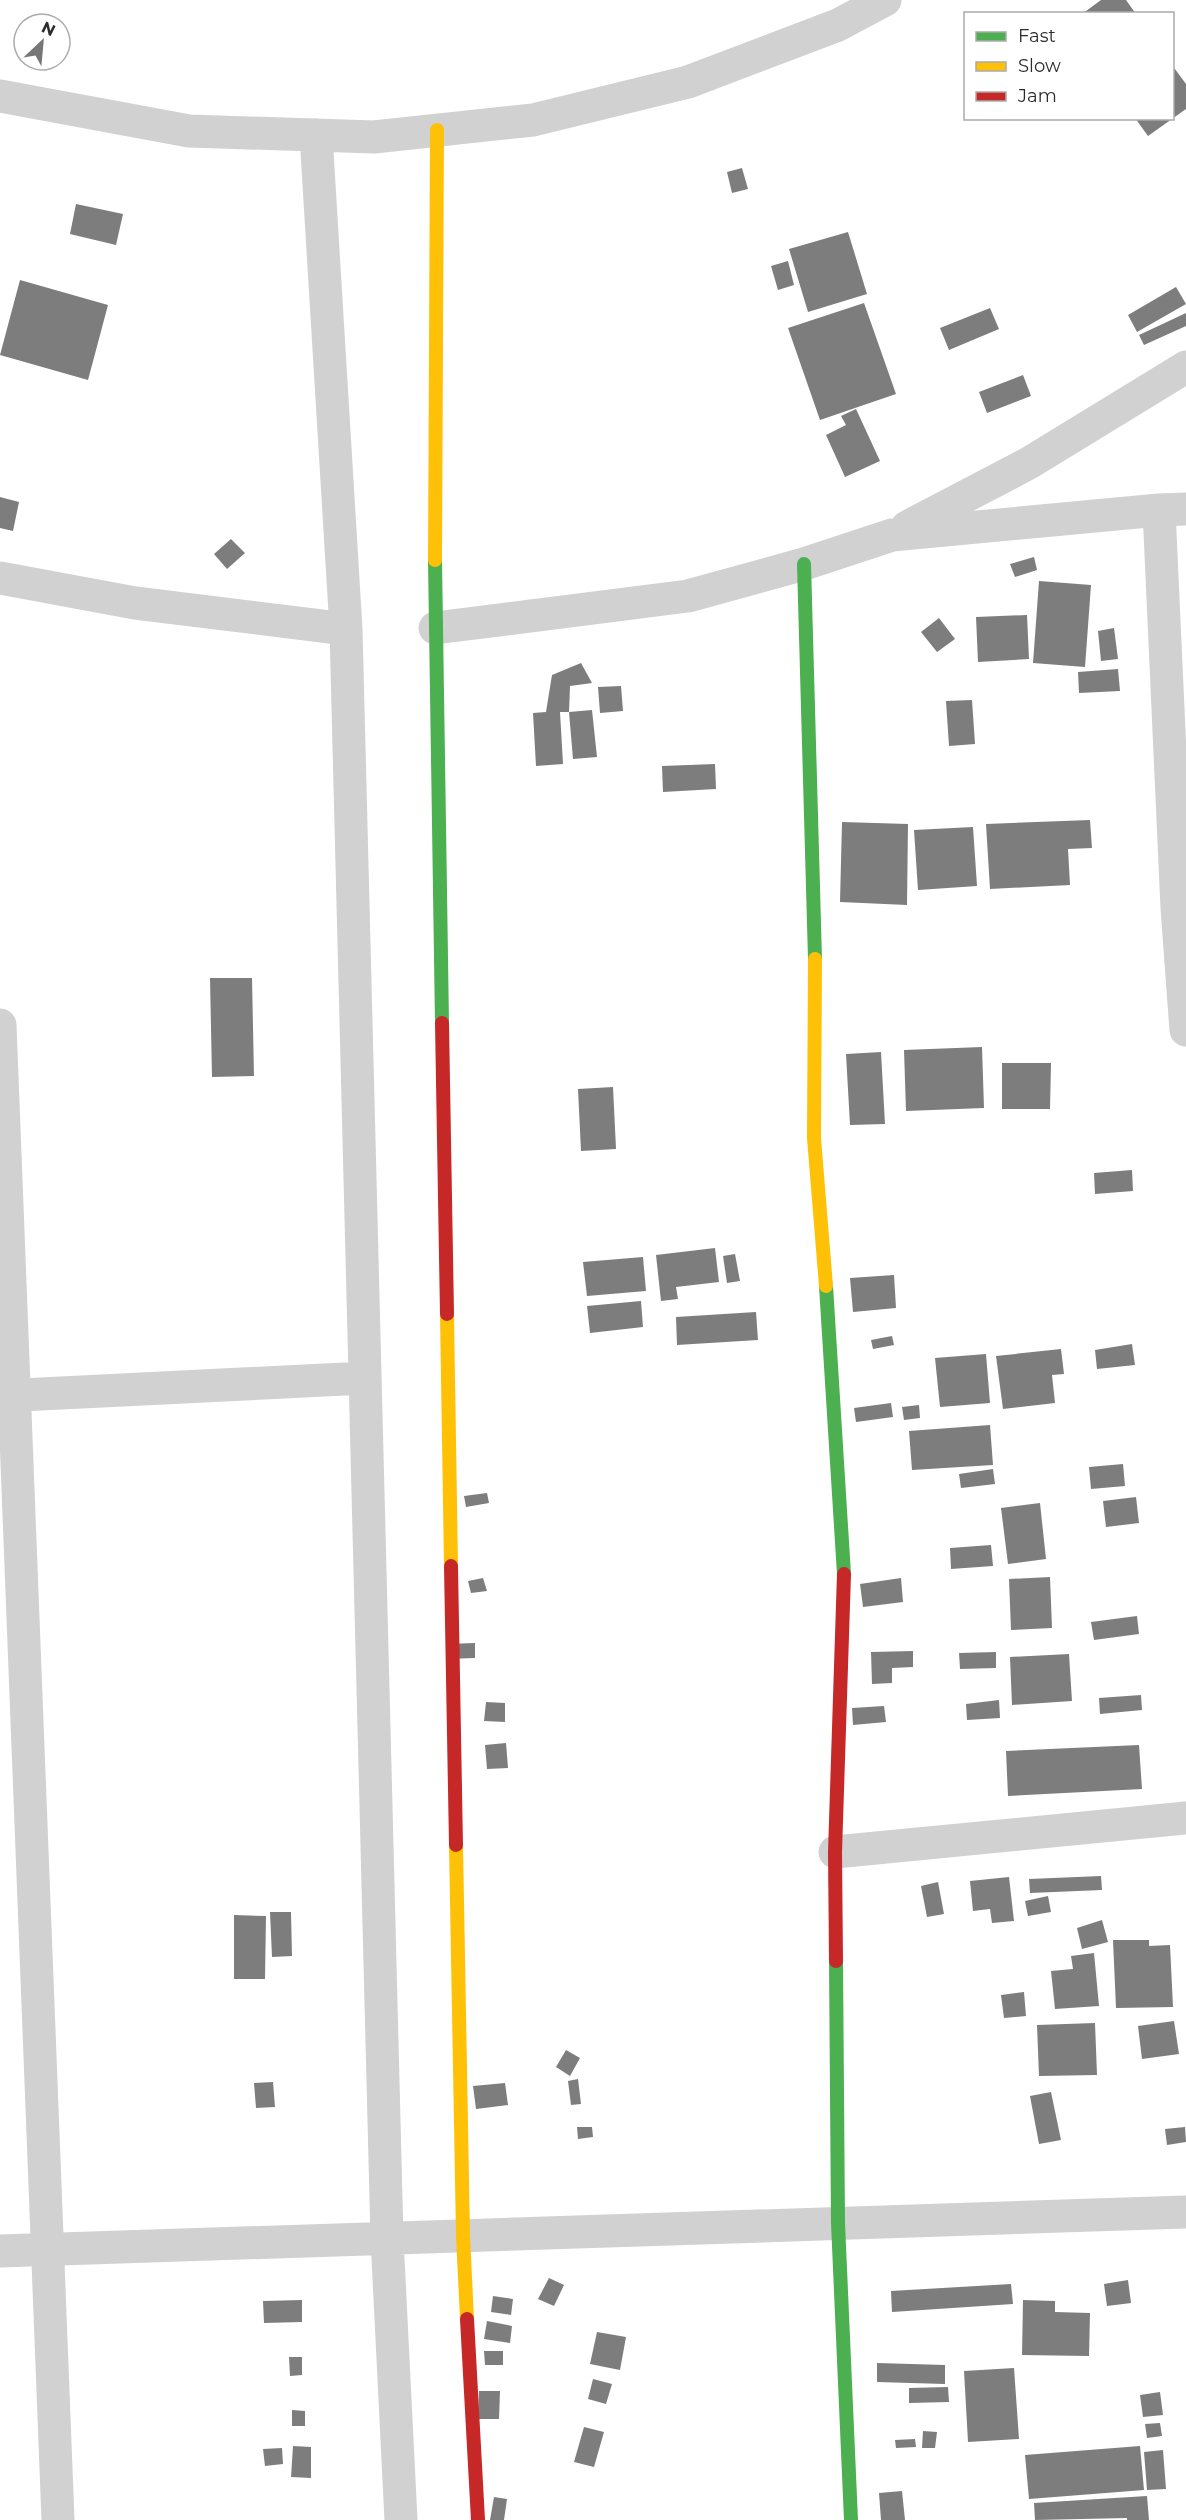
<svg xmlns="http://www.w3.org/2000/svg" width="1186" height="2520" font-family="Montserrat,sans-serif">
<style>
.building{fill:#7d7d7d}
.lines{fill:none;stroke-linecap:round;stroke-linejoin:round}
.street{stroke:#d1d1d1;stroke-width:33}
.fast{stroke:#4caf50;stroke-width:14}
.slow{stroke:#ffc107;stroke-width:14}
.jam{stroke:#c62828;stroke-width:14}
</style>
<rect width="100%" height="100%" fill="#fff"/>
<path class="building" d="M 1101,0 L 1126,0 L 1136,14 L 1082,14 Z
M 1172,65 L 1186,84 L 1186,109 L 1148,136 L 1135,118 L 1172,118 Z
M 742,168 L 748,189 L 732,193 L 727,172 Z
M 76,204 L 123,214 L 116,245 L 70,234 Z
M 848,232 L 867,294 L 808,312 L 789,249 Z
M 788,261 L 794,285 L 778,290 L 771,266 Z
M 20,280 L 108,305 L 88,380 L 0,355 Z
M 1176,287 L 1186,304 L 1137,332 L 1128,315 Z
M 864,303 L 896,394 L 820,420 L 788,328 Z
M 990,308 L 999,329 L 949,350 L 940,328 Z
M 1186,313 L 1186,326 L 1144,345 L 1139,335 Z
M 1023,375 L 1031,396 L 987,413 L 979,392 Z
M 856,409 L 880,461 L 845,477 L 826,435 L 846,425 L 841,416 Z
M 0,497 L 19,502 L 13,531 L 0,528 Z
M 231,539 L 245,553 L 227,569 L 214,554 Z
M 1034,557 L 1037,570 L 1015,577 L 1010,564 Z
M 1039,581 L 1091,585 L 1085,667 L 1033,663 Z
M 1027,615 L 1029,659 L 978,662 L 976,617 Z
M 939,618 L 955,639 L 937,652 L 921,632 Z
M 1114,628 L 1118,659 L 1101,661 L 1098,631 Z
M 581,663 L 592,683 L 570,686 L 569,712 L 560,712 L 563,764 L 536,766 L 533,713 L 546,712 L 552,675 Z
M 1118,669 L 1120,691 L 1079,693 L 1078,672 Z
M 621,686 L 623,711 L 600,713 L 598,687 Z
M 972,700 L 975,744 L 949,746 L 946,701 Z
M 592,710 L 597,757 L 573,759 L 569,712 Z
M 715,764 L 716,789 L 663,792 L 662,766 Z
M 1090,820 L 1092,848 L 1068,849 L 1070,885 L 990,889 L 986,824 Z
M 842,822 L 908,824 L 907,905 L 840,902 Z
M 973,827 L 977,886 L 918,890 L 914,830 Z
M 210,978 L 252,978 L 254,1076 L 212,1077 Z
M 982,1047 L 984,1108 L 906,1111 L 904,1050 Z
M 881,1052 L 885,1124 L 850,1125 L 846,1054 Z
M 1002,1063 L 1051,1063 L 1050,1109 L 1002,1109 Z
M 613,1087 L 616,1149 L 581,1151 L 578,1089 Z
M 1132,1170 L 1133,1191 L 1095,1194 L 1094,1173 Z
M 715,1248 L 719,1282 L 676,1287 L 678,1299 L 661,1301 L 656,1255 Z
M 735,1254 L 740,1281 L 727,1283 L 723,1256 Z
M 643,1257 L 646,1291 L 587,1296 L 583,1262 Z
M 894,1275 L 896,1308 L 853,1312 L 850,1278 Z
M 641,1301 L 643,1327 L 590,1333 L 587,1306 Z
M 756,1312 L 758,1340 L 677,1345 L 676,1317 Z
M 892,1336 L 894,1345 L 873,1349 L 871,1340 Z
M 1132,1344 L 1135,1365 L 1097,1369 L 1095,1350 Z
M 1061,1349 L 1064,1374 L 1052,1375 L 1055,1403 L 1003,1409 L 996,1356 Z
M 986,1354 L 990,1403 L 940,1407 L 935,1358 Z
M 891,1403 L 893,1417 L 856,1422 L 854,1408 Z
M 919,1405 L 920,1418 L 904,1420 L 902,1407 Z
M 990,1425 L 993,1465 L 912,1470 L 909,1431 Z
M 1123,1464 L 1125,1486 L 1091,1489 L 1089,1467 Z
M 993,1469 L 995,1484 L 961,1488 L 959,1474 Z
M 487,1493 L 489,1503 L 466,1507 L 464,1496 Z
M 1136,1497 L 1139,1523 L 1106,1527 L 1103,1501 Z
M 1040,1503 L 1046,1559 L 1008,1564 L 1001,1508 Z
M 991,1545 L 993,1566 L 951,1569 L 950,1548 Z
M 1050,1577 L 1052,1628 L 1011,1630 L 1009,1579 Z
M 483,1578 L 487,1591 L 471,1593 L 468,1581 Z
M 901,1578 L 903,1602 L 863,1607 L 860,1584 Z
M 1137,1616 L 1139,1634 L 1094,1640 L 1091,1622 Z
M 475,1643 L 475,1658 L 447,1659 L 446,1644 Z
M 913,1651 L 913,1667 L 892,1668 L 892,1683 L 872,1684 L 871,1652 Z
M 996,1652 L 996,1668 L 960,1669 L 959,1653 Z
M 1069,1654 L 1072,1701 L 1012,1705 L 1010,1657 Z
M 1141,1695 L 1142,1710 L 1100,1714 L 1099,1698 Z
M 999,1700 L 1000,1718 L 967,1720 L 966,1704 Z
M 486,1702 L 505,1703 L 505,1722 L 484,1721 Z
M 884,1706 L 886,1722 L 853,1725 L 852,1708 Z
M 506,1743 L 508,1768 L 487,1769 L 485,1745 Z
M 1139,1745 L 1142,1789 L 1008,1796 L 1006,1751 Z
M 1101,1876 L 1102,1890 L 1030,1893 L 1029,1879 Z
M 1009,1877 L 1014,1921 L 992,1923 L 990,1909 L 973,1911 L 970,1881 Z
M 938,1882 L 944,1914 L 927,1917 L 921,1886 Z
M 1048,1896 L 1051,1912 L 1028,1916 L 1025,1901 Z
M 270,1912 L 291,1912 L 292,1956 L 272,1957 Z
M 234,1915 L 266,1916 L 265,1979 L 234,1979 Z
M 1102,1920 L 1108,1942 L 1082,1949 L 1077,1928 Z
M 1113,1940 L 1149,1940 L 1149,1946 L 1170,1945 L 1173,2007 L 1116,2008 Z
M 1094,1953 L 1099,2006 L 1055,2009 L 1051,1971 L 1073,1969 L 1071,1956 Z
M 1024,1992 L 1026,2016 L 1004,2018 L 1001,1995 Z
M 1174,2021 L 1179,2054 L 1142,2059 L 1138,2026 Z
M 1095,2023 L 1097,2075 L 1039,2076 L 1037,2025 Z
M 566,2050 L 580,2058 L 570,2076 L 556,2067 Z
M 578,2079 L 581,2104 L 571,2105 L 568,2081 Z
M 273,2082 L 275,2107 L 256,2108 L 254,2083 Z
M 505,2083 L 508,2105 L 476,2109 L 473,2086 Z
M 1051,2092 L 1061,2140 L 1039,2144 L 1030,2096 Z
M 577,2127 L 592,2127 L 593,2137 L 578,2139 Z
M 1185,2127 L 1186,2142 L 1167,2145 L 1165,2129 Z
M 549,2278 L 564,2285 L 554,2306 L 538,2299 Z
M 1128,2280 L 1131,2303 L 1107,2306 L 1104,2284 Z
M 1011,2284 L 1013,2304 L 892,2312 L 891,2291 Z
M 493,2296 L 513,2299 L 511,2315 L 491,2312 Z
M 302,2300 L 302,2322 L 264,2323 L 263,2301 Z
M 1023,2300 L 1055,2301 L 1055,2312 L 1090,2313 L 1089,2356 L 1022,2355 Z
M 487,2321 L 512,2326 L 510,2343 L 484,2339 Z
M 597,2332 L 626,2337 L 620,2370 L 590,2364 Z
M 484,2351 L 503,2351 L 503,2365 L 485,2365 Z
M 289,2357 L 302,2357 L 302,2375 L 290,2376 Z
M 877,2363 L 945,2365 L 945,2384 L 877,2382 Z
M 1014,2368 L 1019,2439 L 968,2442 L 964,2371 Z
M 593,2379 L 612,2384 L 606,2404 L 588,2399 Z
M 948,2387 L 949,2402 L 909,2403 L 909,2388 Z
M 479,2391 L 500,2391 L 499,2419 L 478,2419 Z
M 1160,2392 L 1163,2415 L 1143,2417 L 1140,2395 Z
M 292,2410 L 305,2411 L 305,2426 L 292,2426 Z
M 1160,2423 L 1162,2436 L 1147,2438 L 1145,2424 Z
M 584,2427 L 604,2432 L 594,2467 L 574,2462 Z
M 923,2431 L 937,2432 L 935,2448 L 922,2448 Z
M 915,2439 L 916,2447 L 896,2448 L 895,2440 Z
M 293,2446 L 311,2447 L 311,2478 L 291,2477 Z
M 1140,2446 L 1144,2490 L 1029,2499 L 1025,2455 Z
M 282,2448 L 283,2464 L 265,2466 L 263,2449 Z
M 1163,2450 L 1166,2489 L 1147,2490 L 1144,2452 Z
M 902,2491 L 905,2520 L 881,2520 L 879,2493 Z
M 1147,2496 L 1149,2520 L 1127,2520 L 1127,2518 L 1035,2520 L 1034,2503 Z
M 494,2497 L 507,2499 L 504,2520 L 490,2520 Z"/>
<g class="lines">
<path class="street" d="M 0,96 L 189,131 L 374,137 L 533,120 L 688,82 L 838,25 L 885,0
M 316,135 L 346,629 L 387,2238 L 401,2520
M 1159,510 L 1177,908 L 1186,1030
M 907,527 L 1029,463 L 1186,367
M 0,578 L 135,603 L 346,629
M 435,628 L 688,596 L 804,564 L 892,535 L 1159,510 L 1186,509
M 0,1025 L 58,2520
M 0,1396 L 365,1378
M 835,1852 L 1186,1818
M 0,2251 L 1186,2212"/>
<path class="fast" d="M 435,560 L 442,1023
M 804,564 L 815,959
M 826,1286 L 844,1574
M 836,1961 L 838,2223 L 851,2520"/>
<path class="slow" d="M 435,560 L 437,130
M 815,959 L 814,1138 L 826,1286
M 447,1314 L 451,1566
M 456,1845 L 463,2236 L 467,2319"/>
<path class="jam" d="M 442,1023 L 447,1314
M 451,1566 L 456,1845
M 836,1961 L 835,1852 L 844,1574
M 467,2319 L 478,2520"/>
</g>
<rect x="964" y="12" width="210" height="108" fill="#ffffff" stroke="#ababab" stroke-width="1.5"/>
<rect x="976" y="32" width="30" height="9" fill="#4caf50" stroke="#ababab" stroke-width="1.5"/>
<text x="1018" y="42" font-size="18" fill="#2c2c2c">Fast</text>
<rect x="976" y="62" width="30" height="9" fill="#ffc107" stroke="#ababab" stroke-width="1.5"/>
<text x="1018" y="72" font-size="18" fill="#2c2c2c">Slow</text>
<rect x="976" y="92" width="30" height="9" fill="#c62828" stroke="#ababab" stroke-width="1.5"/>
<text x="1018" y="102" font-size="18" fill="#2c2c2c">Jam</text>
<g transform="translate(42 42) rotate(26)"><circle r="28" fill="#ffffff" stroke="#ababab" stroke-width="1.5"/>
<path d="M0-4.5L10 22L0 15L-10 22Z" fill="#767676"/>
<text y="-9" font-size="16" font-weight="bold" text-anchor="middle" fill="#2c2c2c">N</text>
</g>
</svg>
